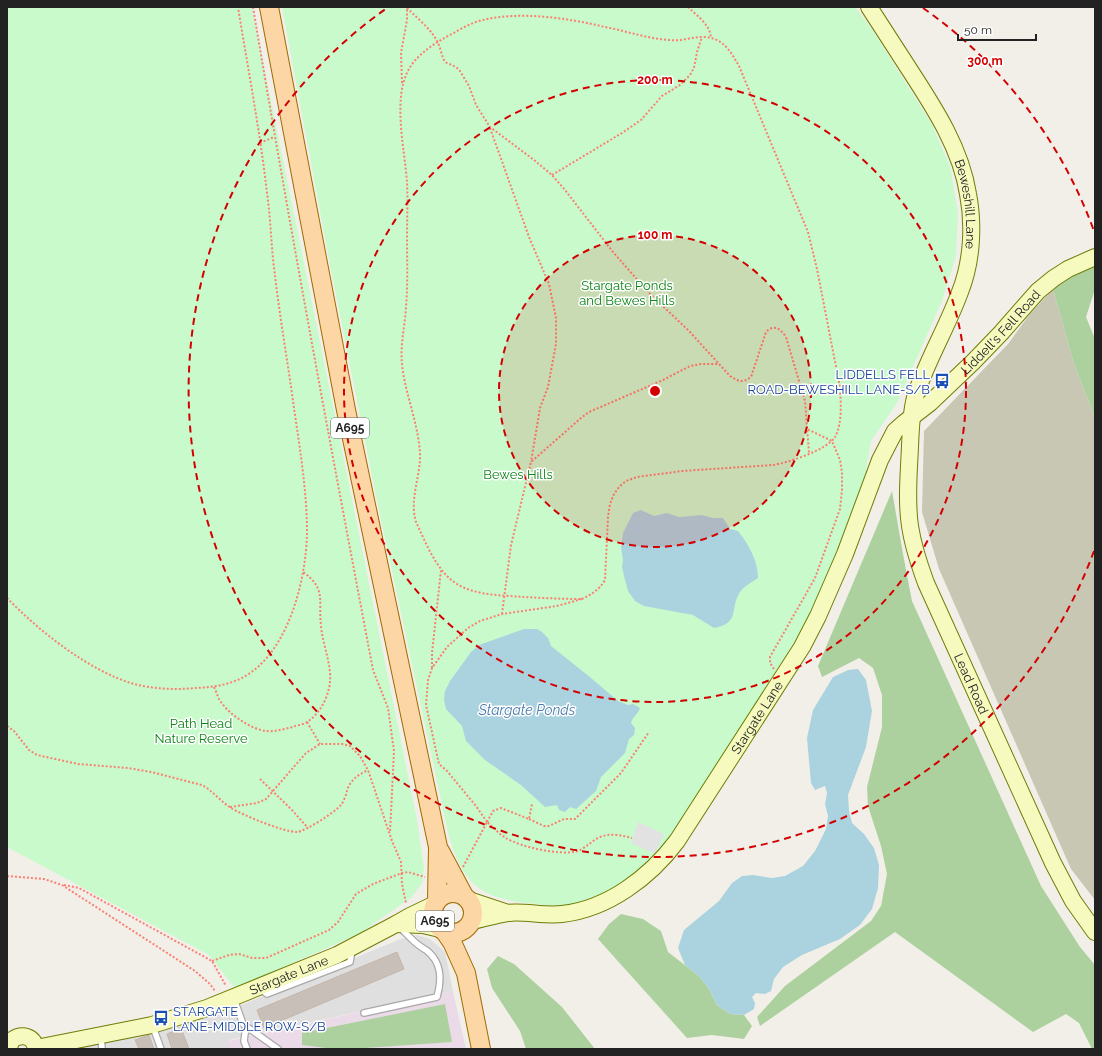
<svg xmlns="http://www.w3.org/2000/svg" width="1102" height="1056" font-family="Raleway,sans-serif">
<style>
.residential{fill:#e0dfdf}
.industrial{fill:#ebdbe8}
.construction{fill:#c7c7b4}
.forest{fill:#add19e}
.park{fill:#c8facc}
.parking{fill:#e2e2e2}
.water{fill:#aad3df}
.building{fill:#c7bfb8;stroke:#c4b6ab}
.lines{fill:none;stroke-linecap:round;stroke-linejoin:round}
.lane-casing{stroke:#a9a9a9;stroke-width:8}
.secondary-casing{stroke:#707d05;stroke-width:18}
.primary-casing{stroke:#a06b00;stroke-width:20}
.path{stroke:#fa8072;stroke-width:2;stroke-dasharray:2 2;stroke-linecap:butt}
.lane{stroke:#fff;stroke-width:5.5}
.secondary{stroke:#f7fabf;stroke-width:16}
.primary{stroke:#fcd6a4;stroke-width:18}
.ring{fill:none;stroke:#d40000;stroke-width:2;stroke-dasharray:7 5}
.labels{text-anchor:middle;stroke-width:3;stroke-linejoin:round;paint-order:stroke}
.shield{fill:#fff;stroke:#646464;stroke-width:1}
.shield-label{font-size:12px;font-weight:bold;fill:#222}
.street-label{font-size:13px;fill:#222;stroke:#fff}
.park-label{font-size:13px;fill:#0c8416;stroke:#fff}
.transit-label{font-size:13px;fill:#164399;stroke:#fff;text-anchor:end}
.water-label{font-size:14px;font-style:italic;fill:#4a7aab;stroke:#fff}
.centre{fill:#d40000;stroke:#fff;stroke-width:2}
.ring-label{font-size:12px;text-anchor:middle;font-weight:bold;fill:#d40000;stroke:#fff;stroke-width:3;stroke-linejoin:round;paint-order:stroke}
</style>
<rect width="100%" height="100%" fill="#f2efe9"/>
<path class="residential" d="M 417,935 L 430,939 L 445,952 L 453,991 L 229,1040 L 231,1049 L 61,1049 L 225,1012 L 398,940 Z"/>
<path class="industrial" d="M 453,991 L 466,1049 L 231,1049 L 228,1041 Z"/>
<path class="construction" d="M 1053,289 L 1074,364 L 1095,417 L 1095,900 L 1071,869 L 939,569 L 922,512 L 924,431 L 1008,344 L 1029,315 Z"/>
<path class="forest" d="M 1095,265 L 1095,289 L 1086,317 L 1095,339 L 1095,417 L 1074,364 L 1053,289 L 1070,277 Z
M 892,491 L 903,554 L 912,601 L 1041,886 L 1080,947 L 1095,965 L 1095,1049 L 1092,1049 L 1079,1023 L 1066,1014 L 1033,1032 L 895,932 L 760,1026 L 757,1017 L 785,986 L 871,921 L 881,906 L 887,874 L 881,846 L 868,806 L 867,787 L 882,727 L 882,695 L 873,668 L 859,658 L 822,677 L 818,666 Z
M 621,914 L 643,919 L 661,931 L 668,952 L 699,976 L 709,989 L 717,1005 L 730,1014 L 744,1015 L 752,1026 L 744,1039 L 712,1035 L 687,1038 L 598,939 L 609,924 Z
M 498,956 L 514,964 L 562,1007 L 595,1049 L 526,1049 L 520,1031 L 492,988 L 487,969 Z
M 445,1004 L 452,1042 L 351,1049 L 334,1049 L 302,1045 L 302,1033 Z"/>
<path class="park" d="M 7,7 L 252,7 L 417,820 L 424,869 L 422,883 L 412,897 L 359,934 L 235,988 L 209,955 L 7,847 Z
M 282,7 L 855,7 L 871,28 L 931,123 L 950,166 L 958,213 L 956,256 L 942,301 L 897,403 L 871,441 L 865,476 L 848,525 L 832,566 L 806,623 L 765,693 L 670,838 C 665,844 661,851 655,857 C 635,879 596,903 566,906 C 553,907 539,904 527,903 C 475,897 462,880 448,833 L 375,491 L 330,265 Z"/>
<path class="parking" d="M 638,822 L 664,834 L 655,854 L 631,843 Z"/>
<path class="water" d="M 641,510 L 654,516 L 667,513 L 679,517 L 702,515 L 713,518 L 723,518 L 730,529 L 738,531 C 749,545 758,561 758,578 C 752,582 743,587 740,592 C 729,609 741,623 714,628 L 693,615 L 644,606 L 635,601 L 628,591 L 624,576 L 622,567 L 623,560 L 621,547 L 623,533 L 633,513 Z
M 524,629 L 537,629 L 542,632 L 548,638 L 551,646 L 591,678 L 618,701 L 628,705 L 633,704 L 640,708 C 638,714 633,716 631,723 L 635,728 L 634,735 L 629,739 L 625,753 L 601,777 L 596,791 L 576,809 L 570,807 L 565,812 L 559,810 L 557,805 L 545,807 L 521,785 L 485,760 L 466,741 L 462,726 L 446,709 L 444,700 L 445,691 L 450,681 L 471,652 L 479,645 Z
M 858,669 L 866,680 L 872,711 L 866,747 L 848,795 L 849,811 L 852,823 L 864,834 L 874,848 L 879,865 L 878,888 L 872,909 L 860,925 L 840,939 L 802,955 L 783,967 L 774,979 L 771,991 L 765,994 L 756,993 L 752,997 L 755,1003 L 754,1009 L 744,1015 L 730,1014 L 717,1005 L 709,989 L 699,976 L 685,965 L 678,948 L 684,930 L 719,901 L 732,883 L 742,876 L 753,875 L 772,878 L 785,876 L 803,866 L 815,851 L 826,829 L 828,816 L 825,804 L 827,793 L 825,786 L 815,790 L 811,783 L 807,738 L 813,710 L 833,677 L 848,670 Z"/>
<path class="building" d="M 397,952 L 404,969 L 264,1028 L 257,1010 Z
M 181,1028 L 189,1049 L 172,1049 L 167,1034 Z
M 149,1035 L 154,1049 L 139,1049 L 135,1040 Z"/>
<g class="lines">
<defs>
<path id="lane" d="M 260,989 L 267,994 L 350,962 L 352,950
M 234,999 L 243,1024 L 278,1049
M 364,1013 L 437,997 C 442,979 442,962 426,950 C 423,948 419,946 416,943 C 410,938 405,932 399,927
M 246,1026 L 244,1041 L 247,1049
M 153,1027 L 161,1049
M 101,1037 L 102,1049"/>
<g id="secondary">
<path id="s1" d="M 869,7 C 883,29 897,50 911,72 C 935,109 961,149 968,194 C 974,225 972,262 960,292 C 948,325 929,357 917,391 C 911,408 911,428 910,446 C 909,472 906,500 910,526 C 913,546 919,564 926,583 L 1053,863 L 1073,901 L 1095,932"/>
<path d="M 469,900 L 508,913"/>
<path id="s2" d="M 472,921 C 483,919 495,915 507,913 C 525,911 544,916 562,914 C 608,909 650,877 677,841 L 802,647 L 818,616 L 845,554 L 880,460 L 895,431 L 904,423 L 930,403 L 973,362 L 1001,333 L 1038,291 L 1054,278 L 1068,269 L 1095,257"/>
<path d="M 396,924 L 423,925 L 440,929"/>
<path id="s3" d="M 36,1048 L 152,1025 L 207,1008 L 337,955 L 396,924 L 410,916 L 435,904"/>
<path d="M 8,1049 L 12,1040 C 22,1033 34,1036 36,1049"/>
</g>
<path id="primary" d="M 269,7 L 346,410 L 438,847 L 437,900
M 440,851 L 464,896
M433 913a20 20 0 1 1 40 0a20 20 0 1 1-40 0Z
M 445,932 L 452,942 L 466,973 L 481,1049"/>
</defs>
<use href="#lane" class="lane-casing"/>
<use href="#secondary" class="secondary-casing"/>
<use href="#primary" class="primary-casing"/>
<path class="path" d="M 253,7 C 290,229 331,449 373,670 L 388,708 L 394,751 L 390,833
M 688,7 C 697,16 710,24 711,38
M 407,8 C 417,18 430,28 437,41 C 441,48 441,55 445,62 L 456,67 L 460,71 L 469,86 L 476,105 L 490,127 L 534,160 L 552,175 L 565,190 L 613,252 L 648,292 L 689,331 L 730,376 C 739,382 743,383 751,377 L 766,332 C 774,324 780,328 786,337 L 805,401 L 809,453
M 402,83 L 401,53 L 407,20 L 407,8
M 490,128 L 529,237 L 549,284 L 556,318 L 556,344 L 548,387 L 540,408 L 531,462
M 260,143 L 274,137
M 552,175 L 622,133 L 641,120 L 662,96 L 680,85 L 690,75 L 694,68 L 697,52 L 702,37
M 7,598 C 39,631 89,671 134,684 C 154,689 175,690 196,688 C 214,687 231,685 247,675 C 289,649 306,580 307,533 C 307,491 300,450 294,408 C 288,364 280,319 275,275 C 271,248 271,220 267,193 C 260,131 248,69 238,7
M 502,614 L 511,545 L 531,462 L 581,418 L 589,412 L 663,380 L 690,366 L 701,364 L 718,364
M 432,668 L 432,653 L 441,570
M 774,669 L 770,663 L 770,657 L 815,578 L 840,509 L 842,490 L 842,473 L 840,460 L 832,441 L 807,429
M 214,687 C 216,691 217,695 219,699 C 227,713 250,729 266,731 C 274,732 284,729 293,727 C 297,725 303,725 307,722 C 317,716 325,703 328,692 C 335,670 323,649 321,626 C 318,601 327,589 303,572
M 307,722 L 320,744
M 7,726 L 14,731 L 29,750 L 37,755 L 78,764 L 128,768 L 151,772 L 202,785 C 213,791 220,801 231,808 C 243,815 283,832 297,832 C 306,831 335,812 341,805 C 344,801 346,795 347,791 C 350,780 358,775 368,770
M 260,779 L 292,810 L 308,828
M 230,807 L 257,803 L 266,799 L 306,753 L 320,744 L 342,744 L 350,746 L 360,756 L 368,770 L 392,841 L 401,862 L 402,884 L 406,903
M 529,819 L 544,826 L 549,826 L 564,819 L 575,819 L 621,773 L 649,732
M 487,822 L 476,806 L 447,771 L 439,764 L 426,705 L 428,680 L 432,668 L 447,647 L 468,628 L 480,621 L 502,614 L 557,606 L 582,599 C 562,599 543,598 524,597 C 499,595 467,596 448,577 C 433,562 425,541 416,522 C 409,499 421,476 420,453 C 418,422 405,394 402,364 C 400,345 405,326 406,307 C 408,283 407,260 407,237 C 407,219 408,201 407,183 C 405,150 392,98 409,69 C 417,55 432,45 446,37 C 458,31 469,23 483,20 C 520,11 568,18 605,27 C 627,31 648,39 670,40 C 683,42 698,34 711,38 C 725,41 732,54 739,66 L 808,232 L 817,269 L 839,382 C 841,397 843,423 835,437 C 827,450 787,463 773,465 L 682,471 L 637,477 L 626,481 L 619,487 L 614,494 L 610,504 L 608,517 L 605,580 C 599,590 592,594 582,599
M 487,822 L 493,811 L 501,808 L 529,819 L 532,804
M 463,867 L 487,822 C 493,827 499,834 506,838 C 520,847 561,856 578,851 C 585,848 590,843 596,839 C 608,832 620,835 632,838
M 7,876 L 44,879 L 62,885 L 195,971 L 210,984 L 215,991
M 64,885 L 79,888 L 212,961 L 226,986
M 212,961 L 229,955 L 239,954 L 252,958 L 266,958 L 329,930 L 338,922 L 356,894 L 373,884 L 402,873 L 408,872 L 425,877"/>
<use href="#lane" class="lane"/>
<use href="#secondary" class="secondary"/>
<use href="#primary" class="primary"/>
</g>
<circle cx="655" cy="391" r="156" fill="#d40000" fill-opacity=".12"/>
<g class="ring">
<circle cx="655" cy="391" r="156"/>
<circle cx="655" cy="391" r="311"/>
<path d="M1094 551A467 467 0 1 1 387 8M923 8A467 467 0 0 1 1094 231"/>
</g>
<defs>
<symbol id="bus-bare" viewBox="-9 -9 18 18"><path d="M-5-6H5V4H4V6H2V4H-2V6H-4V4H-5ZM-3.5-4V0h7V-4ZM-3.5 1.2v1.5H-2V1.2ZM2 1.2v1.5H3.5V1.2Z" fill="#1a4fb4" stroke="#fff" stroke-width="2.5" paint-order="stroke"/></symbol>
</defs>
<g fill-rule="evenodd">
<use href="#bus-bare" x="931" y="370" width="22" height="22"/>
<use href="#bus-bare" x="150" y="1007" width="22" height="22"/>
</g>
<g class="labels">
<g class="shield">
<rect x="331" y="418" width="38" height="20" rx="3"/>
<rect x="416" y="911" width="38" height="20" rx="3"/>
</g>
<g class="shield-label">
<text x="350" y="432">A695</text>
<text x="435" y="925">A695</text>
</g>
<g class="street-label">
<text dy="5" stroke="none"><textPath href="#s1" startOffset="223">Beweshill Lane</textPath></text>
<text dy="5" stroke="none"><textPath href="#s2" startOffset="842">Liddell's Fell Road</textPath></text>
<text dy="5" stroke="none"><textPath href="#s1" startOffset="726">Lead Road</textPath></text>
<text dy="5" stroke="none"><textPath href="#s2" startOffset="378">Stargate Lane</textPath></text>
<text dy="5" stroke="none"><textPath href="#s3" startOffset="264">Stargate Lane</textPath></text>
</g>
<g class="park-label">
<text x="627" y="290">Stargate Ponds<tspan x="627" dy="15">and Bewes Hills</tspan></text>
<text x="518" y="479">Bewes Hills</text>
<text x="201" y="728">Path Head<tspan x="201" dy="15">Nature Reserve</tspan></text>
</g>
<g class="transit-label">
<text x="930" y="379">LIDDELLS FELL<tspan x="930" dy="15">ROAD-BEWESHILL LANE-S/B</tspan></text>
<text x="173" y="1016" text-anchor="start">STARGATE<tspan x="173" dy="15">LANE-MIDDLE ROW-S/B</tspan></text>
</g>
<g class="water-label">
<text x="527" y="715">Stargate Ponds</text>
</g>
</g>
<circle cx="655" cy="391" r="6" class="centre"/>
<g class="ring-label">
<text x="985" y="65">300 m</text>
<text x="655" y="84">200 m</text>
<text x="655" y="239">100 m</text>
</g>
<rect width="1102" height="1056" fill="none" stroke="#222222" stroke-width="16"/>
<path d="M958 34v6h78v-6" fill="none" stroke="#222222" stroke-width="2"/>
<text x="964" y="34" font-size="12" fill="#222222" stroke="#ffffff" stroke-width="3" paint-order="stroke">50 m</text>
</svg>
